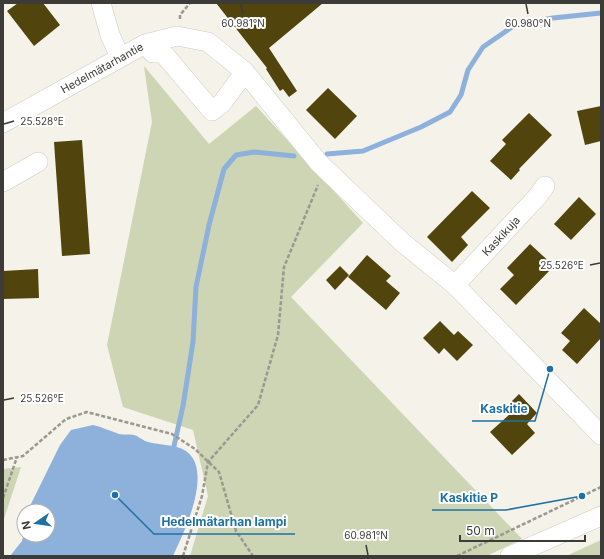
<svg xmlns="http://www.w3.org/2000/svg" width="604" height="559" font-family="Inter,sans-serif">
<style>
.green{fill:#cdd5b4}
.water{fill:#8eb1dc}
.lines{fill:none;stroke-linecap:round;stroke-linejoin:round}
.stream{stroke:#8eb1dc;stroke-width:5}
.building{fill:#52440d}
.minor-casing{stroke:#cccac1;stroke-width:20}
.path{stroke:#999891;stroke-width:2.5;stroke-dasharray:4 2;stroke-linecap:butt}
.minor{stroke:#fff;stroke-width:19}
.ticks{fill:none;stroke:#3c3b38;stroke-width:1.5}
.labels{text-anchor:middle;stroke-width:4;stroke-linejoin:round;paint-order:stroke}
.street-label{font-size:11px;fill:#3c3b38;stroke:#fff}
.ticks-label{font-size:10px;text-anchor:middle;fill:#3c3b38;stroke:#fff;stroke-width:4;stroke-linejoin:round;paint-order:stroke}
.leader{fill:none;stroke:#1e71a2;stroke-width:1.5}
.callout-dot{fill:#1e71a2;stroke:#fff;stroke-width:1.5}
.callout-label{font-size:12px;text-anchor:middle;font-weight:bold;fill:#1e71a2;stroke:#fff;stroke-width:4;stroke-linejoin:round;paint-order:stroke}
</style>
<rect width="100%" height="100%" fill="#f4f2e9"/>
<path class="green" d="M 144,66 L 209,144 L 256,106 L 363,223 L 291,297 L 522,539 L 487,556 L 190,556 L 208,496 L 193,430 L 123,407 L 107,345 L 152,122 Z
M 21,467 L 3,522 L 3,469 Z
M 601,540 L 601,556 L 566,556 Z"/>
<path class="water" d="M 93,425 C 102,427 110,431 119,434 C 124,435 129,434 134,435 C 138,436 141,439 145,441 C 158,446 174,443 186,451 C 214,471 184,532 173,556 L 10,556 L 22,541 L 24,533 L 24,535 L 48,535 L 48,511 L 28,511 L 29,508 L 60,445 L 71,430 Z"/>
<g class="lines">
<path class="stream" d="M 327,154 L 363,151 L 421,127 L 450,112 L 461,95 L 468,70 L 483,47 L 515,25 L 553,18 L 601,13
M 174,446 L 183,406 L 193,342 L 196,287 L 209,225 L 224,169 L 236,155 L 254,152 L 294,156"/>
</g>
<path class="building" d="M 18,3 L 43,3 L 60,25 L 34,46 L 7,11 Z
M 216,3 L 323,3 L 269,48 L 297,91 L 289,97 L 283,89 L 280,91 L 266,69 L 267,68 Z
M 328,88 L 357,116 L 335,139 L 306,110 Z
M 601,106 L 601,141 L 585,145 L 577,111 Z
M 529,113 L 552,135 L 519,169 L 520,170 L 511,180 L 490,161 L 506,144 L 502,140 Z
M 82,140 L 90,254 L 62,256 L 54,142 Z
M 472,191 L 490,208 L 461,237 L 468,245 L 452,262 L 427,237 Z
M 579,197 L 596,214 L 571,240 L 554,224 Z
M 530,244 L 554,266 L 516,305 L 500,289 L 514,275 L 507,268 Z
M 367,255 L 391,276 L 386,281 L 400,293 L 386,310 L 348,277 Z
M 340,266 L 349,275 L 335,290 L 326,280 Z
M 38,269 L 39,298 L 3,299 L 3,271 Z
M 584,308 L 601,324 L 601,338 L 577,364 L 562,350 L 570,341 L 561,333 Z
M 440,321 L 454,335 L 458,331 L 473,345 L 457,361 L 444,348 L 439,354 L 423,338 Z
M 519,394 L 537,413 L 527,424 L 535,433 L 512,455 L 490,432 L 510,414 L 505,408 Z"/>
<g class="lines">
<defs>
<path id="minor" d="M 101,3 L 110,35 L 120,57
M 145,44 L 153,53 L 163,53 L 212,111 L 222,103 L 245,72
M 3,123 L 145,44 L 177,36 L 208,42 L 245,72 L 319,163 L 403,243 L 455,285 L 601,435
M 3,182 L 38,162
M 455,285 L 538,196 L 545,186
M 510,556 L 601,516"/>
</defs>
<use href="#minor" class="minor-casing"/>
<path class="path" d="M 180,19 L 180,15 L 190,3
M 3,460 L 23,456 L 66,419 L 87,412 L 172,434 L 195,449 L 219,472 L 236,531 L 253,556
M 3,498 L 17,457
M 183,556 L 202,496 L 208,462 L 258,405 L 278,335 L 284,267 L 318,185
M 457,556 L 601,487"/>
<use href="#minor" class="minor"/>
</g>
<path class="ticks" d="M 241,4 L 243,14M 526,4 L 528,14M 4,124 L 14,121M 590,265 L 600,263M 4,400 L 14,398M 366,545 L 368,555"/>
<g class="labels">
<g class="street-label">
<text transform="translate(102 68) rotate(-29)" y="4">Hedelmätarhantie</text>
<text transform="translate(501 236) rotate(-47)" y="4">Kaskikuja</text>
</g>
</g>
<g class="ticks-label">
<text x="243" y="27">60.981°N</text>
<text x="528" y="27">60.980°N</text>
<text x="42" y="125">25.528°E</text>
<text x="562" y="269">25.526°E</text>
<text x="42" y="402">25.526°E</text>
<text x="366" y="539">60.981°N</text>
</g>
<path class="leader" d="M550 369L535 421H472M582 496L506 510H432M115 495L154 534H295"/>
<g class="callout-dot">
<circle cx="550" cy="369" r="4"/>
<circle cx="582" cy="496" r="4"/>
<circle cx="115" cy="495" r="4"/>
</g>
<g class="callout-label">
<text x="504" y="413">Kaskitie</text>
<text x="469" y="502">Kaskitie P</text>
<text x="224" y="526">Hedelmätarhan lampi</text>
</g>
<rect width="604" height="559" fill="none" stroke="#3c3b38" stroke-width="8"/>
<g transform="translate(36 523) rotate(257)"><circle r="19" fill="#ffffff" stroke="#b1b1af"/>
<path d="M0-3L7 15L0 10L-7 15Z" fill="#1e71a2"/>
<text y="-6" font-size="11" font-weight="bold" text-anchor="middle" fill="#3c3b38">N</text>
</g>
<path d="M460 535v6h125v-6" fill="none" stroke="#3c3b38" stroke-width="2"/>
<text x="466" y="535" font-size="12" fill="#3c3b38" stroke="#ffffff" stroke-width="3" paint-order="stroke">50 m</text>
</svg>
